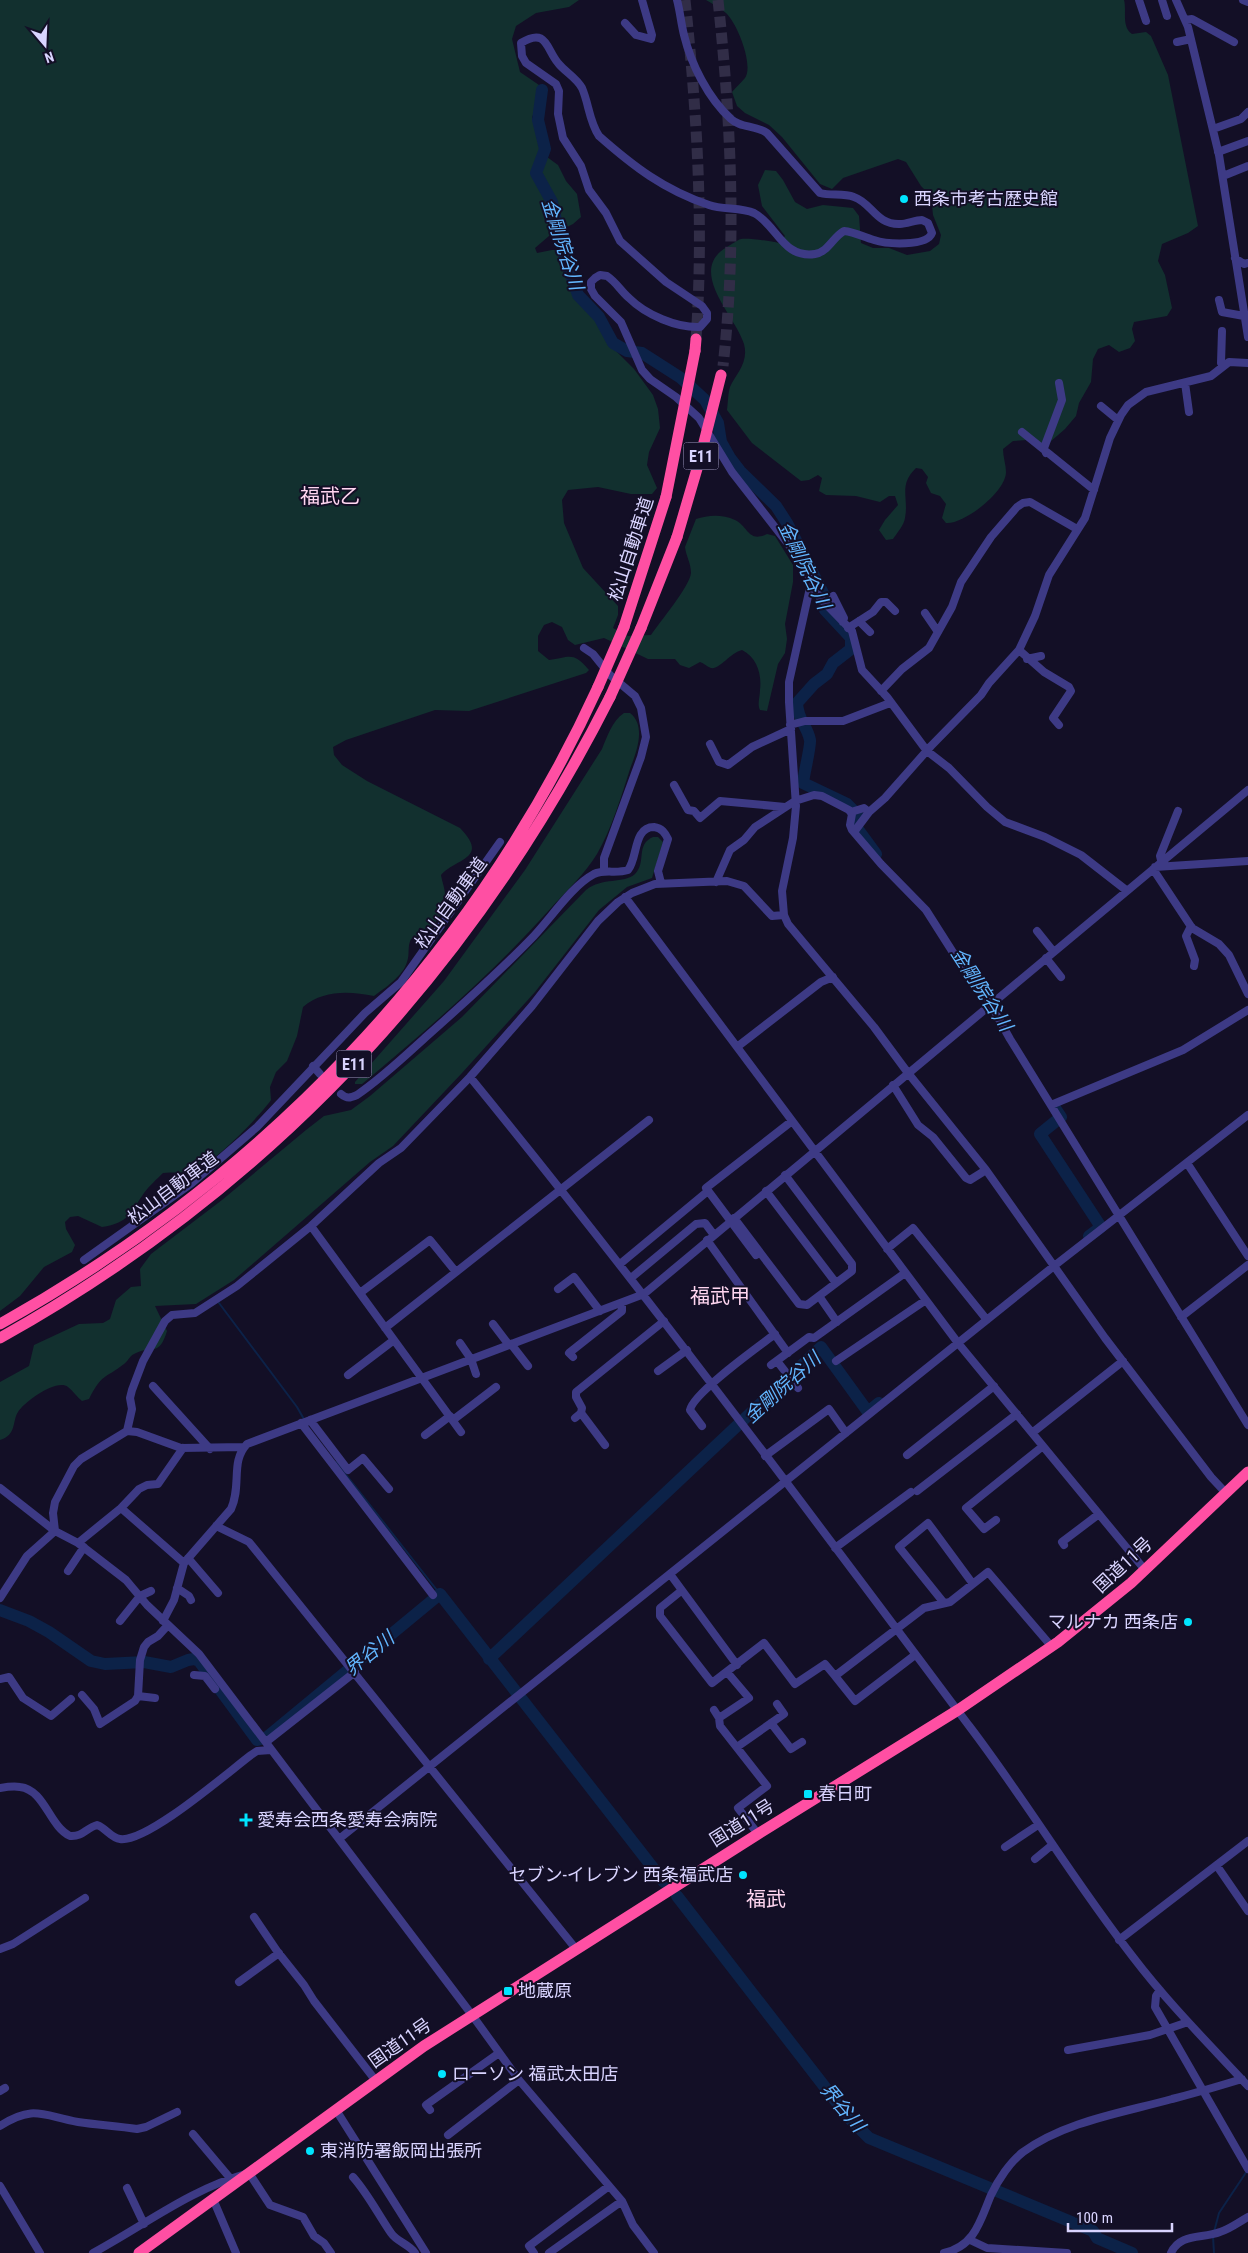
<svg xmlns="http://www.w3.org/2000/svg" width="1248" height="2253" font-family="'Roboto Condensed','Noto Sans JP',sans-serif">
<style>
.green{fill:#12302f}
.lines{fill:none;stroke-linecap:round;stroke-linejoin:round}
.stream{stroke:#0c2248;stroke-width:2}
.river{stroke:#0c2248;stroke-width:12}
.highway-tunnel{stroke:#312d47;stroke-width:11;stroke-dasharray:11 5.5;stroke-linecap:butt}
.minor{stroke:#3d3a85;stroke-width:8}
.highway{stroke:#ff4fa3;stroke-width:11}
.highway-bridge{stroke:#ff4fa3;stroke-width:11}
.poi-dot{fill:#00e5ff;stroke:#130f26;stroke-width:2}
.labels{text-anchor:middle;stroke-width:4;stroke-linejoin:round;paint-order:stroke}
.shield{fill:#130f26;stroke:#9e99be;stroke-width:1}
.shield-label{font-size:16px;font-weight:bold;fill:#d9d4ff}
.poi-label{font-size:18px;fill:#d9d4ff;stroke:#130f26;text-anchor:start}
.street-label{font-size:18px;fill:#d9d4ff;stroke:#130f26}
.water-label{font-size:19px;font-style:italic;fill:#62b6ff;stroke:#130f26}
.quarter-label{font-size:20px;fill:#ffd6f0;stroke:#130f26}
</style>
<rect width="100%" height="100%" fill="#130f26"/>
<path class="green" d="M 0,0 L 579,0 L 569,7 L 536,13 L 516,26 L 512,39 L 520,72 L 539,85 L 541,98 L 532,117 L 542,148 L 547,157 L 558,165 L 566,181 L 577,194 L 581,217 L 573,224 L 549,236 L 535,248 L 537,253 L 552,250 L 566,250 L 571,260 L 566,269 L 567,278 L 581,305 L 596,319 L 611,346 L 634,369 L 653,395 L 658,409 L 660,428 L 649,452 L 647,465 L 657,488 L 652,494 L 631,494 L 598,487 L 568,490 L 562,500 L 564,523 L 583,568 L 618,606 L 618,615 L 613,628 L 628,636 L 651,635 C 659,623 690,586 691,573 C 691,563 686,556 685,547 L 696,519 C 708,515 722,514 735,520 C 749,527 748,543 767,534 L 775,536 L 793,565 L 793,582 L 785,624 L 787,639 L 785,653 L 778,664 L 767,711 L 760,710 C 757,704 760,697 760,690 C 762,675 757,657 742,650 C 730,653 719,670 711,668 C 707,667 704,663 700,662 L 689,668 L 680,665 L 675,659 L 648,659 L 604,638 L 575,645 L 568,640 L 562,627 L 552,622 L 544,625 L 538,636 L 538,651 L 549,660 C 570,657 573,651 589,670 L 586,673 L 469,711 L 435,710 L 346,740 L 333,747 L 334,755 L 342,765 L 367,781 L 460,828 C 490,859 456,858 441,875 C 442,882 445,888 445,895 C 447,915 429,933 411,939 C 407,947 410,954 407,962 C 403,976 385,988 374,996 C 349,991 323,990 303,1007 L 297,1036 L 287,1061 L 276,1072 L 270,1087 L 271,1100 C 259,1117 210,1168 190,1172 C 182,1173 172,1172 163,1173 C 157,1179 149,1186 144,1193 C 130,1213 129,1223 102,1227 L 78,1216 L 70,1217 L 65,1222 L 66,1229 L 75,1245 L 72,1252 L 44,1267 L 20,1296 L 0,1311 Z
M 706,0 L 1124,0 C 1127,11 1121,26 1132,34 L 1146,32 L 1151,36 L 1168,75 L 1198,226 L 1188,233 L 1162,244 L 1158,261 L 1165,275 L 1172,308 L 1167,316 L 1134,322 L 1132,329 L 1135,341 L 1130,348 L 1119,352 L 1109,345 L 1098,349 L 1093,359 L 1091,382 L 1079,403 L 1076,416 L 1065,429 L 1050,442 L 1041,444 L 1027,440 L 1013,441 L 1003,449 C 1003,457 1006,465 1006,472 C 1006,492 963,525 946,523 L 942,518 L 946,504 L 940,496 L 931,493 L 926,483 L 928,477 L 922,469 L 916,468 C 898,485 909,498 905,518 C 904,525 897,533 893,539 L 886,540 L 879,530 L 885,520 L 898,505 L 895,496 L 889,496 L 880,502 L 856,496 L 826,495 L 819,491 L 822,478 L 818,475 L 809,480 L 801,481 L 752,443 L 727,410 C 728,403 728,393 730,387 C 736,374 749,363 744,344 C 736,316 686,271 727,247 C 731,245 737,240 741,239 C 749,238 771,241 779,243 L 785,236 L 762,206 L 758,185 L 765,170 L 776,171 L 783,180 L 795,202 L 807,209 L 823,205 L 853,208 L 859,216 L 861,243 L 873,248 L 889,248 L 907,255 L 930,251 L 939,244 L 941,235 L 933,215 L 931,196 L 921,186 L 906,162 L 898,159 L 843,178 L 832,189 L 820,184 L 782,137 L 769,125 L 745,113 L 737,106 L 732,92 C 736,87 741,83 745,78 C 754,65 737,23 726,13 C 720,8 713,4 706,0 Z
M 624,713 L 630,713 C 647,726 636,753 630,769 C 621,797 612,828 597,854 C 585,874 566,891 550,909 C 493,973 428,1029 362,1084 L 355,1084 L 355,1082 L 444,981 L 525,870 L 602,749 C 607,737 612,721 624,713 Z
M 653,837 L 658,837 L 663,842 L 652,878 L 627,887 L 599,910 L 535,992 L 462,1073 L 393,1146 L 370,1162 L 234,1280 L 196,1304 L 155,1306 L 167,1331 C 159,1357 153,1345 136,1353 C 130,1355 129,1360 124,1364 C 105,1379 102,1373 89,1399 L 82,1401 C 77,1397 73,1391 68,1387 C 57,1378 24,1402 18,1412 C 12,1421 17,1435 0,1440 L 0,1382 L 29,1366 L 34,1345 L 79,1324 L 103,1323 L 110,1319 L 116,1300 L 131,1287 L 141,1286 L 140,1269 L 151,1254 L 222,1200 L 306,1130 L 324,1116 L 351,1110 L 370,1096 L 462,1017 L 586,890 C 602,877 624,884 635,874 C 647,862 635,845 653,837 Z"/>
<g class="lines">
<path class="stream" d="M 219,1303 L 297,1407 L 305,1421
M 336,1462 L 440,1594
M 1214,2232 L 1219,2213 L 1247,2171
M 1213,2236 L 1214,2253"/>
<path class="river" d="M 542,90 L 538,120 L 545,149 L 536,173 L 552,202 L 564,256 L 578,295 L 599,317 L 613,343 L 627,351 L 642,353 L 681,378 L 705,400 L 718,423 L 721,442 L 730,458 L 740,471 L 776,506 L 787,523 L 824,595 L 825,610 L 851,638 L 851,649 L 833,663 L 827,674 L 814,684 L 797,703 C 798,721 807,725 810,740 C 811,746 804,773 803,783 L 847,804 L 857,814 L 854,824 L 876,854
M 1055,1108 L 1061,1117 L 1040,1134 L 1101,1227 L 1089,1236
M 0,1610 L 29,1621 L 49,1632 L 91,1661 L 105,1664 L 144,1662 L 171,1667 L 188,1660 L 194,1659 L 199,1661 L 257,1740 L 267,1737 L 440,1594 L 664,1882
M 489,1659 L 821,1347 L 868,1412 L 879,1403
M 677,1896 L 848,2117 L 869,2138 L 1093,2231 L 1097,2238 L 1132,2253"/>
<path class="highway-tunnel" d="M 685,0 C 697,112 704,226 696,339
M 718,0 C 731,122 737,243 723,366"/>
<path class="minor" d="M 677,0 C 680,11 681,23 684,35 C 691,64 708,98 731,119 C 740,128 756,125 767,133 L 820,193 C 831,196 843,193 854,197 C 872,203 876,225 900,224 C 907,224 915,220 922,220 L 928,223 L 932,233 C 927,247 886,244 874,240 C 863,237 855,232 844,231 C 833,237 828,252 815,254 C 783,259 777,225 754,213 C 741,207 723,210 709,205 C 664,190 633,166 599,136 C 589,121 589,104 582,88 C 576,77 565,72 558,63 C 546,49 547,27 521,43 L 522,56 L 526,63 L 556,84 L 559,91 L 558,114 L 563,138 L 581,166 L 589,190 L 606,213 L 620,241 L 666,282 L 702,306 L 707,313 L 707,319 L 700,327 C 677,328 646,315 629,298 C 621,291 616,282 607,276 L 600,275 L 595,278 L 591,282 L 591,289 L 595,296 L 621,322 L 642,370 L 650,379 L 676,397 L 699,418 L 732,472 L 799,558 L 820,598 L 852,631 L 862,670 L 887,697 L 927,751 L 949,768 L 987,807 L 1005,822 L 1045,837 L 1081,855 L 1126,890
M 1139,0 L 1146,21
M 1162,0 L 1167,16
M 1176,0 L 1188,27 L 1219,155 L 1248,337
M 1243,0 L 1248,2
M 1185,20 L 1192,19 L 1234,42
M 625,23 L 636,35 L 651,39 L 652,35 L 642,0
M 1177,42 L 1191,39
M 1213,129 L 1241,119 L 1248,112
M 1218,152 L 1248,141
M 1223,176 L 1248,166
M 1235,258 L 1244,264 L 1248,263
M 1219,300 L 1222,312 L 1244,316
M 1222,331 L 1221,363 L 1223,366
M 1185,383 L 1189,412
M 1101,406 L 1118,420
M 1022,432 L 1094,490
M 1046,453 L 1044,448 L 1062,400 L 1059,383
M 811,583 L 789,682 L 789,702 L 796,806 L 793,838 L 782,891 L 784,915 L 788,924 L 874,1027 L 908,1073 L 986,1170 L 1105,1338 L 1211,1477 L 1225,1492
M 833,596 L 844,618 L 843,622
M 925,613 L 938,632
M 859,621 L 870,632
M 848,628 L 873,612 L 881,602 L 886,602 L 895,611
M 584,648 L 593,654 L 610,675 L 635,696 L 641,708 L 646,737 L 641,757 L 604,858 L 604,871
M 1019,650 L 1044,672 L 1069,687 L 1071,691 L 1053,718 L 1059,725
M 1027,659 L 1041,656
M 881,691 L 902,669 L 929,648 L 952,607 L 961,582 L 991,537 L 1017,507 L 1023,503 L 1030,502 L 1077,529
M 790,725 L 805,721 L 843,721 L 890,703
M 710,744 L 719,762 L 728,765 L 752,747 L 791,729
M 674,785 L 688,810 L 694,811 L 700,818 L 720,801 L 785,807
M 851,812 L 864,808 L 869,812
M 854,832 L 869,812 L 885,798 L 931,746 L 981,695 L 989,683 L 1019,650 L 1035,616 L 1049,575 L 1085,518 L 1110,438 L 1121,415 L 1128,405 L 1146,392 L 1211,376 L 1229,362 L 1248,363
M 1161,860 L 1160,856 L 1178,811
M 1155,867 L 1248,861
M 1153,869 L 1192,928 L 1219,944 L 1229,955 L 1248,994
M 716,882 L 730,850 L 744,840 L 755,827 L 795,801 L 814,795 L 822,796 L 849,810 L 852,814 L 850,825 L 852,830 L 881,864 L 926,910 L 954,954 L 987,998 L 1010,1039 L 1248,1425
M 625,897 L 958,1343 L 1145,1570
M 1191,926 L 1186,936 L 1195,960 L 1194,966
M 1037,931 L 1053,951
M 1046,958 L 1061,977
M 737,1047 L 821,982 L 833,977
M 313,1066 L 320,1074
M 470,1077 C 643,1289 806,1508 970,1727 C 1027,1802 1075,1883 1133,1957 C 1168,2003 1209,2044 1248,2086
M 893,1085 L 918,1125 L 933,1137 L 966,1178 L 970,1180 L 986,1170
M 341,1094 C 347,1099 350,1098 357,1095 C 382,1078 405,1056 427,1036 C 462,1005 498,973 530,940 C 550,920 570,887 594,874 C 605,869 616,874 628,870 C 638,858 633,827 654,827 C 662,828 665,833 668,839 L 658,871 L 661,883
M 1051,1105 L 1183,1050 L 1248,1010
M 1187,1163 L 1248,1256
M 766,1191 L 836,1283
M 734,1218 L 799,1304 L 807,1305 L 852,1271 L 852,1264 L 785,1175
M 311,1226 L 461,1432
M 707,1240 L 788,1353
M 887,1249 L 913,1228 L 987,1320
M 756,1255 L 706,1188 L 792,1121
M 84,1260 L 192,1183 L 257,1127 L 365,1013 L 401,982 L 500,842
M 620,1264 L 708,1191
M 631,1278 L 696,1224 L 705,1223 L 714,1235
M 558,1289 L 574,1277 L 600,1311
M 360,1293 L 430,1240 L 456,1272
M 819,1296 L 837,1322
M 1181,1317 L 1248,1265
M 493,1324 L 509,1345
M 385,1328 L 649,1120
M 460,1343 L 471,1359 L 476,1374
M 511,1344 L 528,1366
M 573,1357 L 569,1353 L 622,1311 L 622,1303
M 777,1361 L 798,1388
M 836,1361 L 926,1300
M 771,1365 L 809,1337 L 814,1338 L 905,1273
M 658,1371 L 687,1350
M 348,1375 L 394,1340
M 153,1386 L 210,1449
M 581,1413 L 605,1445
M 575,1418 L 581,1413 L 582,1408 L 576,1397 L 576,1392 L 664,1321
M 310,1420 L 348,1470 L 363,1458 L 389,1489
M 453,1420 L 496,1387
M 301,1423 L 433,1595
M 702,1426 L 690,1410 C 693,1393 758,1347 775,1334
M 127,1431 L 132,1409 L 130,1398 L 132,1390 L 143,1361 L 165,1321 L 172,1315 L 195,1313 L 237,1286 L 311,1226 L 379,1163 L 401,1148 L 470,1077 L 532,1006 L 598,921 L 618,902 L 632,893 L 655,884 L 727,881 L 744,886 L 772,916 L 784,915
M 1032,1433 L 1123,1361
M 425,1435 L 450,1416
M 907,1455 L 994,1386
M 765,1456 L 829,1409 L 846,1433
M 0,1488 L 55,1531 L 78,1543 L 126,1580 L 147,1605 L 199,1654 L 472,2015 L 519,2080 L 622,2201 L 633,2225 L 654,2253
M 917,1491 L 1017,1414
M 121,1508 L 184,1563
M 996,1520 L 984,1529 L 966,1508 L 1043,1446
M 216,1526 L 249,1542 L 576,1949
M 78,1543 L 121,1508 L 139,1489 L 147,1485 L 158,1484 L 183,1448
M 1064,1545 L 1062,1542 L 1099,1514
M 835,1548 L 911,1492
M 188,1558 L 218,1593
M 68,1571 L 84,1547
M 670,1574 L 737,1665
M 177,1588 L 189,1596 L 191,1600
M 681,1591 L 660,1608 L 660,1616 L 712,1683 L 764,1643 L 795,1684 L 825,1664 L 835,1676
M 0,1598 L 27,1556 L 55,1531 L 53,1513 L 55,1502 L 74,1466 L 81,1459 L 127,1431 L 137,1432 L 181,1448 L 244,1447
M 944,1603 L 899,1547 L 928,1523 L 973,1584
M 120,1621 L 140,1596 L 151,1591
M 163,1621 L 174,1600 L 184,1563 L 231,1509 C 242,1485 230,1462 247,1444 L 644,1294 L 1248,790
M 915,1655 L 855,1701 L 835,1676 L 924,1608 L 950,1602 L 988,1572 L 1052,1647
M 194,1675 L 205,1676 L 215,1689
M 0,1679 L 9,1677 L 23,1698 L 51,1716 L 71,1699
M 82,1695 L 94,1709 L 100,1724 L 135,1701 L 138,1696 L 140,1660 L 144,1647 L 148,1642 L 158,1636 L 168,1625
M 138,1696 L 155,1698
M 714,1710 L 719,1718 L 720,1726 L 767,1786 L 738,1808 L 758,1834
M 719,1718 L 749,1698 L 727,1672
M 771,1723 L 791,1749 L 802,1742
M 266,1742 L 355,1672
M 737,1747 L 784,1714 L 777,1704
M 0,1788 C 6,1787 14,1786 20,1787 C 45,1790 49,1826 70,1836 C 83,1837 86,1828 97,1825 C 106,1828 111,1838 120,1839 C 147,1843 227,1773 251,1755 L 257,1751 L 271,1750
M 339,1839 L 1054,1266 L 1248,1115
M 1005,1847 L 1038,1825
M 1035,1859 L 1052,1845
M 1217,1866 L 1248,1911
M 254,1917 L 277,1951 L 304,1985 L 314,2001 L 376,2081
M 1119,1940 L 1248,1841
M 0,1949 L 13,1944 L 85,1898
M 239,1982 L 279,1953
M 1160,1990 L 1156,1996 L 1155,2007 L 1248,2169
M 1068,2050 L 1150,2035 L 1188,2022
M 0,2091 L 5,2088
M 336,2110 L 426,2253
M 430,2110 L 426,2105 L 499,2053
M 0,2126 C 34,2104 43,2116 78,2122 C 98,2125 117,2126 137,2129 L 146,2127 L 177,2112
M 193,2134 L 230,2178
M 448,2135 L 519,2080
M 353,2177 C 368,2194 378,2214 391,2233 C 397,2242 409,2244 415,2253
M 0,2186 L 40,2253
M 127,2188 L 144,2224
M 213,2199 L 236,2253
M 970,2240 L 987,2248 L 1067,2253
M 93,2253 C 145,2225 192,2188 249,2173 L 270,2205 L 303,2217 L 314,2236 L 324,2243 L 331,2253
M 534,2253 L 529,2246 L 609,2186
M 549,2253 L 622,2201
M 944,2253 C 975,2246 980,2221 991,2195 C 998,2180 1010,2162 1023,2152 C 1066,2121 1122,2113 1172,2099 C 1196,2093 1219,2086 1242,2079
M 1171,2253 C 1180,2233 1202,2239 1220,2232 C 1230,2229 1239,2222 1248,2217"/>
<path class="highway" d="M 695,351 L 696,339
M 624,627 L 666,497
M 641,628 L 677,537
M 0,1324 C 262,1178 473,960 598,687
M 0,1338 C 269,1188 471,971 610,697
M 139,2253 L 424,2046 L 758,1834 L 958,1710 L 1058,1642 L 1131,1583 L 1248,1472"/>
<path class="highway-bridge" d="M 666,497 L 695,351
M 677,537 L 699,462 L 721,375
M 598,687 L 624,627
M 610,697 L 641,628"/>
</g>
<g class="poi-dot">
<circle cx="904" cy="199" r="5"/>
<circle cx="1188" cy="1622" r="5"/>
<rect x="803" y="1789" width="10" height="10" rx="2.5"/>
<path d="M243.5 1812.5h5v5h5v5h-5v5h-5v-5h-5v-5h5z"/>
<circle cx="743" cy="1875" r="5"/>
<rect x="503" y="1986" width="10" height="10" rx="2.5"/>
<circle cx="442" cy="2074" r="5"/>
<circle cx="310" cy="2151" r="5"/>
</g>
<g class="labels">
<g class="shield">
<rect x="683.5" y="442.5" width="35" height="27" rx="4"/>
<rect x="336.5" y="1050.5" width="35" height="27" rx="4"/>
</g>
<g class="shield-label">
<text x="701" y="462">E11</text>
<text x="354" y="1070">E11</text>
</g>
<g class="poi-label">
<text x="914" y="205">西条市考古歴史館</text>
<text x="1178" y="1628" text-anchor="end">マルナカ 西条店</text>
<text x="818" y="1800">春日町</text>
<text x="257" y="1826">愛寿会西条愛寿会病院</text>
<text x="733" y="1881" text-anchor="end">セブン-イレブン 西条福武店</text>
<text x="518" y="1997">地蔵原</text>
<text x="452" y="2080">ローソン 福武太田店</text>
<text x="320" y="2157">東消防署飯岡出張所</text>
</g>
<g class="street-label">
<text transform="translate(631 549) rotate(-72)" y="6">松山自動車道</text>
<text transform="translate(451 903) rotate(-54)" y="6">松山自動車道</text>
<text transform="translate(173 1188) rotate(-37)" y="6">松山自動車道</text>
<text transform="translate(1123 1565) rotate(-43)" y="6">国道11号</text>
<text transform="translate(742 1823) rotate(-32)" y="6">国道11号</text>
<text transform="translate(400 2043) rotate(-35)" y="6">国道11号</text>
</g>
<g class="water-label">
<text transform="translate(563 244) rotate(72)" y="7">金剛院谷川</text>
<text transform="translate(805 565) rotate(64)" y="7">金剛院谷川</text>
<text transform="translate(982 989) rotate(57)" y="7">金剛院谷川</text>
<text transform="translate(782 1387) rotate(-42)" y="7">金剛院谷川</text>
<text transform="translate(369 1653) rotate(-39)" y="7">界谷川</text>
<text transform="translate(843 2107) rotate(50)" y="7">界谷川</text>
</g>
<g class="quarter-label">
<text x="330" y="503">福武乙</text>
<text x="720" y="1303">福武甲</text>
<text x="766" y="1906">福武</text>
</g>
</g>
<g transform="translate(45 45) rotate(161)" stroke="#130f26" stroke-width="4" paint-order="stroke">
<path d="M0-4L9 19L0 12L-9 19Z" fill="#d9d4ff"/>
<text y="-8" font-size="14" font-weight="bold" text-anchor="middle" fill="#d9d4ff">N</text>
</g>
<path d="M1068 2223v8h104v-8" fill="none" stroke="#d9d4ff" stroke-width="2.5"/>
<text x="1076" y="2223" font-size="15" fill="#d9d4ff" stroke="#130f26" stroke-width="4" paint-order="stroke">100 m</text>
</svg>
